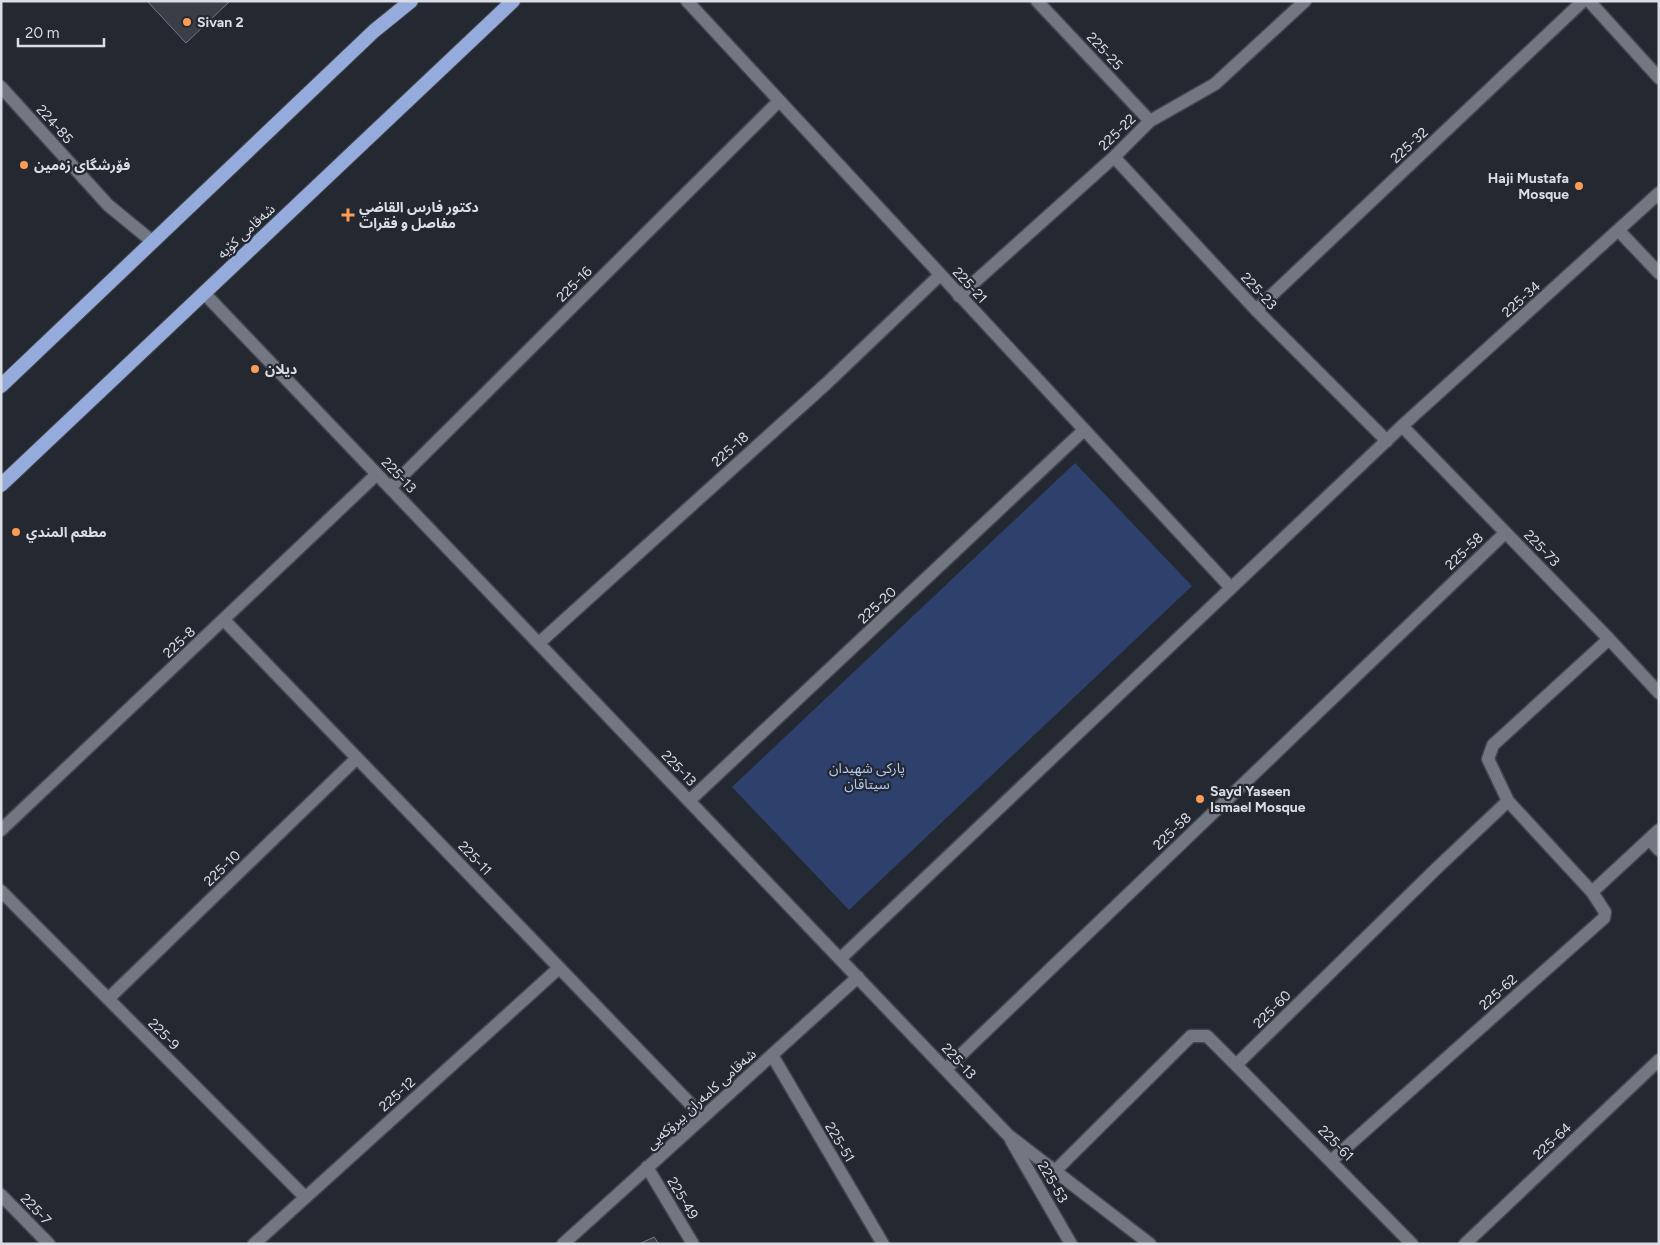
<svg xmlns="http://www.w3.org/2000/svg" width="1660" height="1245" font-family="Figtree,'Noto Sans Arabic',sans-serif">
<style>
.green{fill:#2e416d}
.building{fill:#393e47;stroke:#747984}
.lines{fill:none;stroke-linecap:round;stroke-linejoin:round}
.minor-casing{stroke:#42464d;stroke-width:15}
.trunk-casing{stroke:#42464d;stroke-width:16}
.minor{stroke:#727781;stroke-width:12}
.trunk{stroke:#95abdc;stroke-width:14}
.poi-dot{fill:#fd9d55;stroke:#242831;stroke-width:2}
.labels{text-anchor:middle;stroke-width:4.5;stroke-linejoin:round;paint-order:stroke}
.poi-label{font-size:14px;font-weight:bold;fill:#dadde3;stroke:#242831;text-anchor:start}
.street-label{font-size:14px;fill:#dadde3;stroke:#242831}
.park-label{font-size:14px;fill:#b3c8f7;stroke:#242831}
</style>
<rect width="100%" height="100%" fill="#242831"/>
<path class="green" d="M 1075,463 L 1192,586 L 849,910 L 732,787 Z"/>
<path class="building" d="M 147,1 L 230,1 L 186,43 Z
M 654,1237 L 659,1244 L 639,1244 Z"/>
<g class="lines">
<defs>
<path id="minor" d="M 687,1 L 1231,588
M 1037,1 L 1150,121
M 1589,1 L 1659,78
M 1,87 L 108,205 L 153,242
M 1114,157 L 1256,310 L 1387,441
M 1619,231 L 1659,273
M 204,293 L 1008,1135 L 1150,1244
M 959,296 L 1114,157 L 1150,121 L 1215,84 L 1305,1
M 1256,310 L 1583,1
M 1402,426 L 1609,639 L 1659,693
M 390,488 L 779,101
M 224,620 L 703,1117
M 539,643 L 827,383 L 940,275
M 689,801 L 1084,430
M 1,830 L 377,474
M 1650,840 L 1659,850
M 1,891 L 305,1197
M 1592,892 L 1508,801 L 1488,759 L 1493,745 L 1609,639
M 841,958 L 1402,426 L 1659,193
M 108,999 L 357,758
M 772,1055 L 883,1244
M 1236,1065 L 1412,1244
M 946,1069 L 1505,533
M 1011,1140 L 1071,1244
M 1332,1160 L 1604,918 L 1605,912 L 1592,892 L 1659,830
M 647,1167 L 693,1244
M 1056,1170 L 1191,1036 L 1207,1036 L 1236,1065 L 1437,868 L 1508,801
M 1,1195 L 49,1244
M 254,1244 L 559,968
M 563,1244 L 858,977
M 1465,1244 L 1659,1060"/>
<path id="trunk" d="M 1,386 L 374,31 L 411,1
M 1,485 L 513,1"/>
</defs>
<use href="#minor" class="minor-casing"/>
<use href="#trunk" class="trunk-casing"/>
<use href="#minor" class="minor"/>
<use href="#trunk" class="trunk"/>
</g>
<g class="poi-dot">
<circle cx="187" cy="22" r="5"/>
<circle cx="24" cy="165" r="5"/>
<circle cx="1579" cy="186" r="5"/>
<path d="M345.5 207.5h5v5h5v5h-5v5h-5v-5h-5v-5h5z"/>
<circle cx="255" cy="369" r="5"/>
<circle cx="16" cy="532" r="5"/>
<circle cx="1200" cy="799" r="5"/>
</g>
<g class="labels">
<g class="poi-label">
<text x="197" y="27">Sivan 2</text>
<text x="34" y="170">فۆرشگای زەمین</text>
<text x="1569" y="183" text-anchor="end">Haji Mustafa<tspan x="1569" dy="16">Mosque</tspan></text>
<text x="359" y="212">دكتور فارس القاضي<tspan x="359" dy="16">مفاصل و فقرات</tspan></text>
<text x="265" y="374">دیلان</text>
<text x="26" y="537">مطعم المندي</text>
<text x="1210" y="796">Sayd Yaseen<tspan x="1210" dy="16">Ismael Mosque</tspan></text>
</g>
<g class="street-label">
<text transform="translate(1105 51) rotate(47)" y="5">225-25</text>
<text transform="translate(55 124) rotate(48)" y="5">224-85</text>
<text transform="translate(1117 132) rotate(-44)" y="5">225-22</text>
<text transform="translate(1409 145) rotate(-43)" y="5">225-32</text>
<text transform="translate(246 231) rotate(-43)" y="5">شەقامی کۆیە</text>
<text transform="translate(574 284) rotate(-45)" y="5">225-16</text>
<text transform="translate(970 285) rotate(47)" y="5">225-21</text>
<text transform="translate(1259 291) rotate(47)" y="5">225-23</text>
<text transform="translate(1521 299) rotate(-42)" y="5">225-34</text>
<text transform="translate(730 449) rotate(-42)" y="5">225-18</text>
<text transform="translate(399 475) rotate(46)" y="5">225-13</text>
<text transform="translate(1542 548) rotate(46)" y="5">225-73</text>
<text transform="translate(1464 551) rotate(-44)" y="5">225-58</text>
<text transform="translate(877 605) rotate(-43)" y="5">225-20</text>
<text transform="translate(179 642) rotate(-43)" y="5">225-8</text>
<text transform="translate(679 768) rotate(46)" y="5">225-13</text>
<text transform="translate(1172 831) rotate(-44)" y="5">225-58</text>
<text transform="translate(475 858) rotate(46)" y="5">225-11</text>
<text transform="translate(222 868) rotate(-44)" y="5">225-10</text>
<text transform="translate(1498 992) rotate(-42)" y="5">225-62</text>
<text transform="translate(1272 1009) rotate(-45)" y="5">225-60</text>
<text transform="translate(164 1034) rotate(45)" y="5">225-9</text>
<text transform="translate(959 1061) rotate(47)" y="5">225-13</text>
<text transform="translate(397 1094) rotate(-42)" y="5">225-12</text>
<text transform="translate(701 1099) rotate(-42)" y="5">شه‌قامی كامەران بیرۆكەیی</text>
<text transform="translate(1552 1141) rotate(-43)" y="5">225-64</text>
<text transform="translate(840 1142) rotate(59)" y="5">225-51</text>
<text transform="translate(1336 1143) rotate(45)" y="5">225-61</text>
<text transform="translate(1053 1182) rotate(60)" y="5">225-53</text>
<text transform="translate(683 1198) rotate(59)" y="5">225-49</text>
<text transform="translate(36 1209) rotate(46)" y="5">225-7</text>
</g>
<g class="park-label">
<text x="867" y="773">پارکی شهیدان<tspan x="867" dy="16">سیتاقان</tspan></text>
</g>
</g>
<rect width="1660" height="1245" fill="none" stroke="#dadde3" stroke-width="5"/>
<path d="M18 38v8h86v-8" fill="none" stroke="#dadde3" stroke-width="2.5"/>
<text x="25" y="38" font-size="15" fill="#dadde3" stroke="#242831" stroke-width="4" paint-order="stroke">20 m</text>
</svg>
